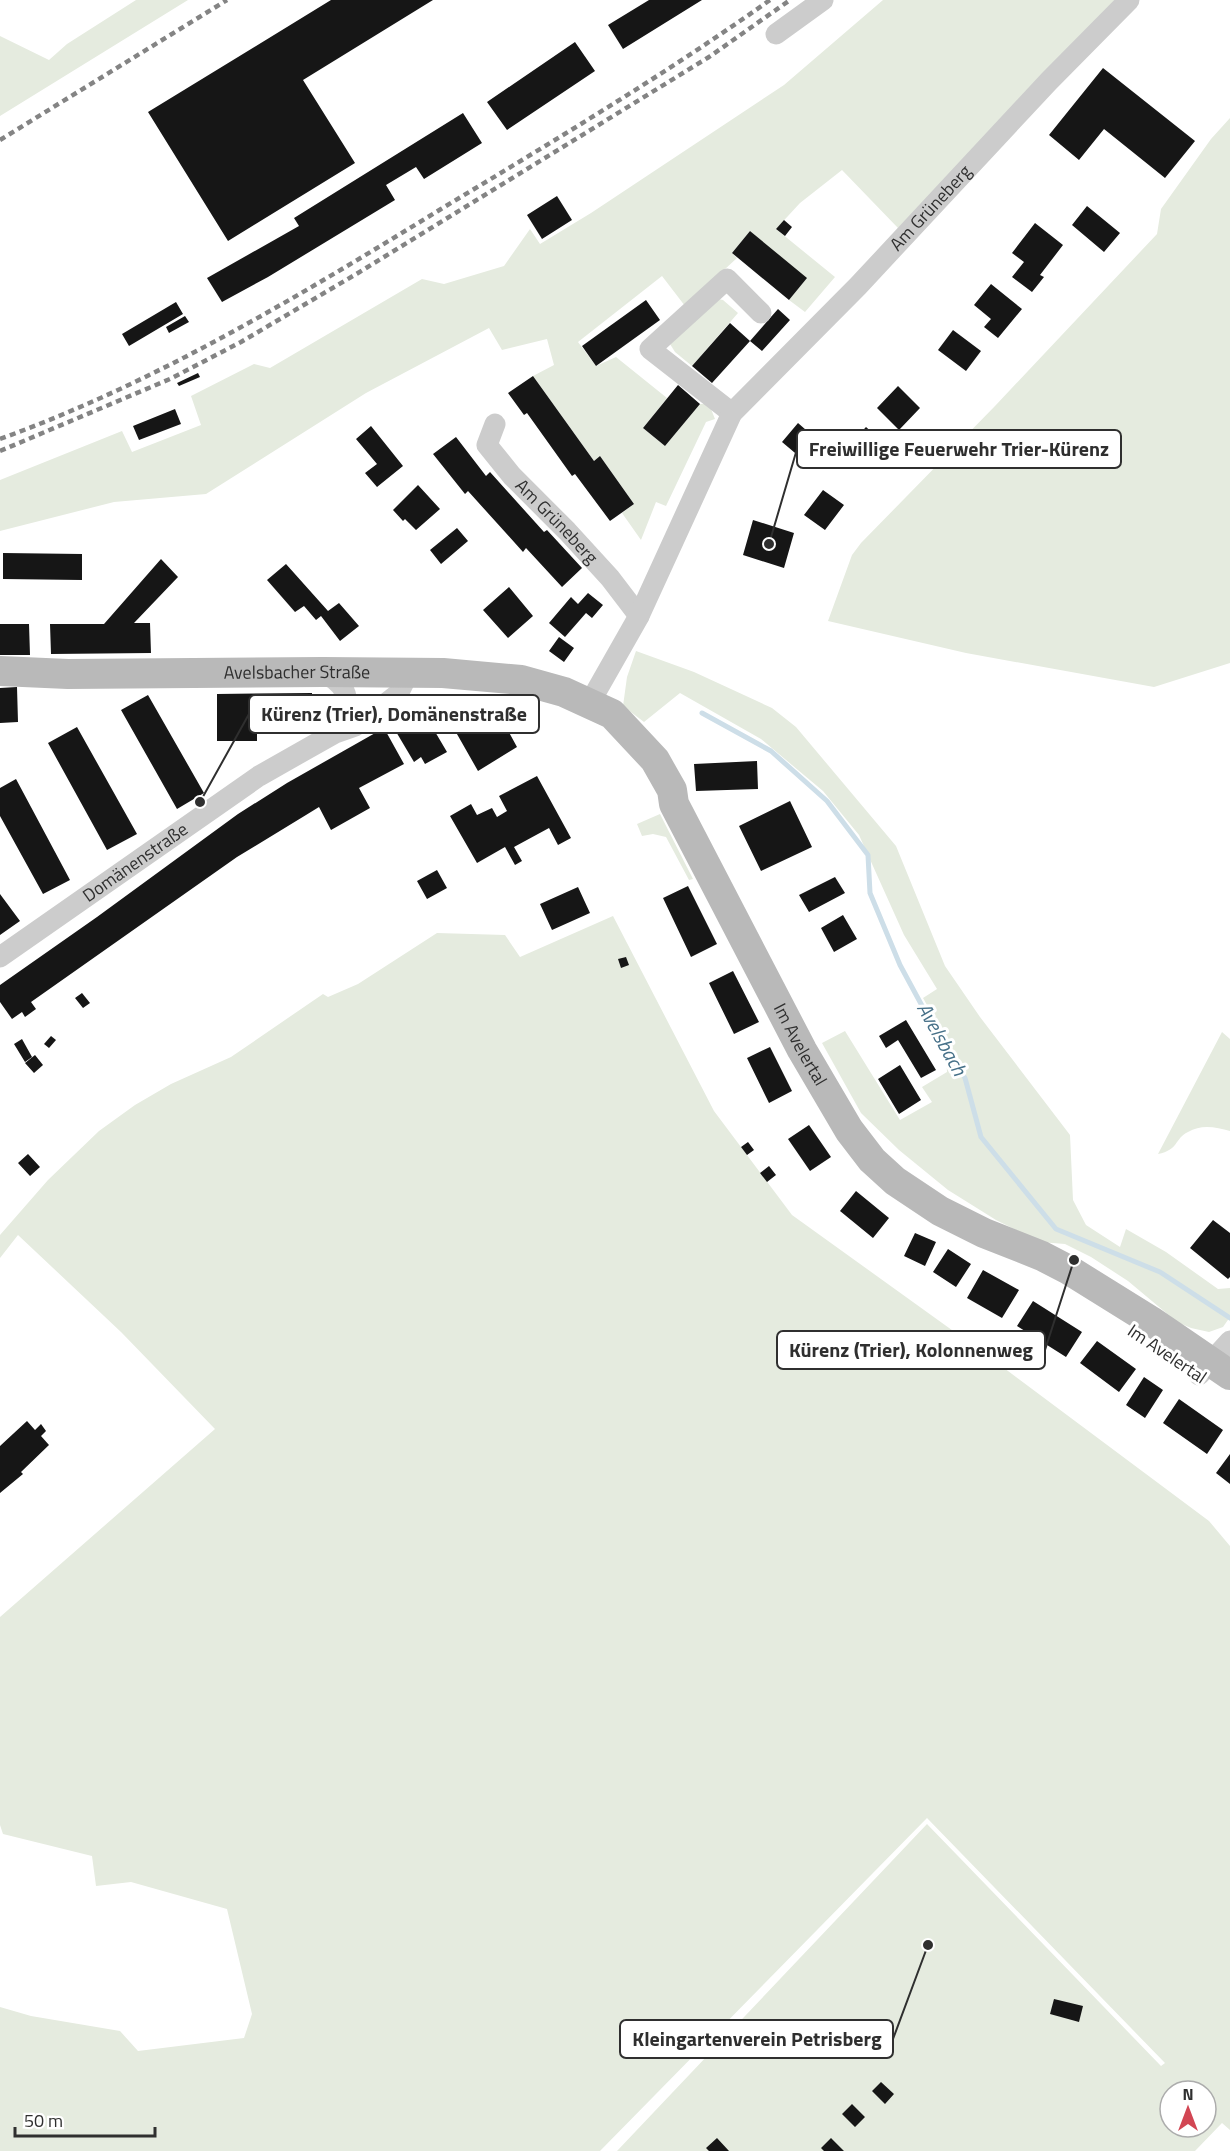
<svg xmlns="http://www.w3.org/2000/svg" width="1230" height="2151" font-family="'Titillium Web',sans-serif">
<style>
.green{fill:#e5ebdf;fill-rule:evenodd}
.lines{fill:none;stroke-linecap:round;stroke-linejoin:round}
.stream{stroke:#cddee8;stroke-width:5}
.building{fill:#161616}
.minor{stroke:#ccc;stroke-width:21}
.secondary{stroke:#b9b9b9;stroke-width:30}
.rail{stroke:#848484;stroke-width:4.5;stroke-dasharray:6 4.5;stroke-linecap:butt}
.labels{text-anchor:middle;stroke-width:6;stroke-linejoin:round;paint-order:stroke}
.street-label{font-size:18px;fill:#2f2f2f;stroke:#fff}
.water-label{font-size:20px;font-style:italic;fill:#467088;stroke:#fff}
.leader{fill:none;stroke:#2f2f2f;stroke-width:2}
.callout-dot{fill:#2f2f2f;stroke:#fff;stroke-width:2}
.callout{fill:#fff;stroke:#2f2f2f;stroke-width:2}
.callout-label{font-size:20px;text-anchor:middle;font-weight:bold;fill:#2f2f2f}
</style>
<rect width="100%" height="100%" fill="#fff"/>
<path class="green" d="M 136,0 L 188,0 L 0,116 L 0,36 L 49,60 L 67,44 Z
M 883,0 L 1120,0 L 898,228 L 842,170 L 800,203 L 776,229 L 835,277 L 805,312 L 789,300 L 806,279 L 750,231 L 732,253 L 737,258 L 685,306 L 662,276 L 578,342 L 596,366 L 616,357 L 667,398 L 643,428 L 665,446 L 700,404 L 709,404 L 715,419 L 706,422 L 666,506 L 656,502 L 641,540 L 622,513 L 634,504 L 600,456 L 594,461 L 533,376 L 554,365 L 547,339 L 502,350 L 489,328 L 366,393 L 206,494 L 114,502 L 0,531 L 0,480 L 122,431 L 132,452 L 201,425 L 191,396 L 254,364 L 270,368 L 422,279 L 444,284 L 504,266 L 530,229 L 540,244 L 591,213 L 784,85 Z
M 1230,118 L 1230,663 L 1154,687 L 966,653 L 828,621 L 852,555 L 861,543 L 995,406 L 1157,234 L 1161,209 L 1211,139 Z
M 718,299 L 723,300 L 738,313 L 692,366 L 675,352 L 670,344 Z
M 636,651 L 694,672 L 772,708 L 796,727 L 896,846 L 945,966 L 980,1017 L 1070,1135 L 1073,1200 L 1086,1225 L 1120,1247 L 1126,1229 L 1166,1252 L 1218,1289 L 1230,1288 L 1230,1317 L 1223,1327 L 1209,1332 L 1191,1328 L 1177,1322 L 1128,1281 L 1091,1257 L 1065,1244 L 1040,1242 L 996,1220 L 948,1190 L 899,1150 L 861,1113 L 822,1043 L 845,1031 L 900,1120 L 932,1102 L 922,1087 L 947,1072 L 945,1037 L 923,998 L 937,989 L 904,935 L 859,835 L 823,791 L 761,739 L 680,693 L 644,722 L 623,706 L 627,677 Z
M 660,814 L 693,879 L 689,880 L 666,837 L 653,834 L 642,836 L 637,824 Z
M 613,916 L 714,1111 L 792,1215 L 988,1356 L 1209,1521 L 1230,1546 L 1230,2130 L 1222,2123 L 1195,2151 L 617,2151 L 927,1824 L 1161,2066 L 1165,2063 L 927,1818 L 600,2151 L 0,2151 L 0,2007 L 31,2016 L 120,2031 L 138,2051 L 244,2038 L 252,2014 L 227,1909 L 131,1882 L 96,1886 L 92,1856 L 3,1834 L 0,1825 L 0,1617 L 215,1429 L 121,1332 L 18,1235 L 0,1258 L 0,1235 L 48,1180 L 99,1131 L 135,1105 L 171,1084 L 231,1057 L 323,994 L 328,997 L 358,984 L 437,933 L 505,935 L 520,957 ZM 1170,2091 L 1206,2091 L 1206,2127 L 1170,2127 Z
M 1222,1032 L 1230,1039 L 1230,1131 C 1216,1127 1201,1124 1188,1132 C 1174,1139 1179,1150 1158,1154 Z"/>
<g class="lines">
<path class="stream" d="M 702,713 L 771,751 L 827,801 L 868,855 L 870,893 L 900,965 L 940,1039 L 965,1078 L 981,1137 L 1056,1229 L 1160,1272 L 1230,1318"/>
</g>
<path class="building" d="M 331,0 L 433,0 L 303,80 L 355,163 L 228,241 L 148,112 Z
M 649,0 L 702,0 L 623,49 L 608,25 Z
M 575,42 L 595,71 L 507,130 L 487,102 Z
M 1103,68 L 1195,141 L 1165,178 L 1104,129 L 1079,160 L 1049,135 Z
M 463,113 L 482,143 L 424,179 L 416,167 L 386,185 L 395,200 L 268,277 L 222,302 L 207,278 L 299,226 L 294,218 Z
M 557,196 L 572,220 L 542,239 L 527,215 Z
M 1087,206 L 1120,233 L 1104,252 L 1072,225 Z
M 784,220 L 792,227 L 785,236 L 776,229 Z
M 1035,223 L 1063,245 L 1040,275 L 1044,277 L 1032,292 L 1012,277 L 1024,262 L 1012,253 Z
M 750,231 L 807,278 L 789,300 L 732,253 Z
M 991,284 L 1022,309 L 998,338 L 984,327 L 991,319 L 974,305 Z
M 646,300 L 660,320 L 596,366 L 582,346 Z
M 176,302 L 183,314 L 129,346 L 122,334 Z
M 778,309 L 790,320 L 762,351 L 750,341 Z
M 185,316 L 189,322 L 169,333 L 166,327 Z
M 730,323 L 750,341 L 712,383 L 692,366 Z
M 953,330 L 981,351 L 966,371 L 938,350 Z
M 198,373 L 200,377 L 179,386 L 177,383 Z
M 533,376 L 594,461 L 600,456 L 634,504 L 610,521 L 575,474 L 572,476 L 527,413 L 524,415 L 508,393 Z
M 678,385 L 700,404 L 665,446 L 643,428 Z
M 898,386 L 920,408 L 899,430 L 877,408 Z
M 175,409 L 181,424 L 139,440 L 133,426 Z
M 798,423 L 822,444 L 807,463 L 782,442 Z
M 371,426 L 403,466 L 377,487 L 365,473 L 377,464 L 356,439 Z
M 866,427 L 885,444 L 867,463 L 848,446 Z
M 456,437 L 486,476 L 490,472 L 544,532 L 547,530 L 582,568 L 562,587 L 526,548 L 523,552 L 468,491 L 465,494 L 433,454 Z
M 418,485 L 440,509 L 416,530 L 405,519 L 403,521 L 393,510 Z
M 823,490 L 844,505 L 825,530 L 804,515 Z
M 753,520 L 794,533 L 784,568 L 743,555 Z
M 457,528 L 468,541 L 441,564 L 430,550 Z
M 3,553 L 82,554 L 82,580 L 3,579 Z
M 161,559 L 178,577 L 134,623 L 150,623 L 151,653 L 51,654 L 50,624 L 104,624 Z
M 286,564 L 328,611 L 339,603 L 359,626 L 340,641 L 321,616 L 316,620 L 304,606 L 295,612 L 267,580 Z
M 509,587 L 533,616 L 508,638 L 483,610 Z
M 588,593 L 603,605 L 592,618 L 586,613 L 565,637 L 549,623 L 571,597 L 578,604 Z
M 0,624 L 29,624 L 30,655 L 0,655 Z
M 559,637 L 574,648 L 564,662 L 549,651 Z
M 17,687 L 18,722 L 0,723 L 0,688 Z
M 312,693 L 312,725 L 257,725 L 257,741 L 217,741 L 217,694 Z
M 148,695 L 204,793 L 177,809 L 121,710 Z
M 466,709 L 478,709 L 478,714 L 498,712 L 517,747 L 478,771 L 449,720 Z
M 424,713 L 447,752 L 425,764 L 421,757 L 414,762 L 395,730 Z
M 77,727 L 137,834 L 107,850 L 48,743 Z
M 384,728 L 404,764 L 359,788 L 370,808 L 331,830 L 319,807 L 306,815 L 237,857 L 31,1002 L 36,1009 L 25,1017 L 22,1012 L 12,1019 L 0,1002 L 0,985 L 97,917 L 238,814 L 287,783 Z
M 757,761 L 758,789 L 696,791 L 694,764 Z
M 537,776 L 571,838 L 558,845 L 549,828 L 514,847 L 522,861 L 515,865 L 505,847 L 477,863 L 450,816 L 471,804 L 477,815 L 492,808 L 497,817 L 507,811 L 499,796 Z
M 16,779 L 70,880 L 43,894 L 0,816 L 0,788 Z
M 790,801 L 812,847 L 761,871 L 739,826 Z
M 437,870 L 447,888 L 427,899 L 417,881 Z
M 835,877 L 845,893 L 809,912 L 799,895 Z
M 688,886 L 717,944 L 691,957 L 663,898 Z
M 578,887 L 590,913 L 552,930 L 540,904 Z
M 0,894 L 20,921 L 0,935 Z
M 843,915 L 857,939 L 834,952 L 821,928 Z
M 626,957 L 629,965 L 621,968 L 618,959 Z
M 733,971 L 759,1022 L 734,1034 L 709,983 Z
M 82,993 L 90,1003 L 83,1008 L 75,998 Z
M 906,1020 L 936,1070 L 921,1078 L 898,1040 L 886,1048 L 879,1036 Z
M 51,1036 L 56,1040 L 49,1048 L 44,1044 Z
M 22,1039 L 32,1057 L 25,1062 L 14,1044 Z
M 770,1047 L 792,1091 L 769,1103 L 747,1058 Z
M 35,1055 L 43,1065 L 34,1073 L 25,1063 Z
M 900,1065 L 921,1100 L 899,1114 L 878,1079 Z
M 809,1125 L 831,1157 L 810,1171 L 788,1139 Z
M 748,1142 L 754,1150 L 747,1155 L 741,1147 Z
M 28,1154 L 40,1167 L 30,1176 L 18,1163 Z
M 769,1166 L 776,1175 L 767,1182 L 760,1173 Z
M 856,1191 L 889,1218 L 873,1238 L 840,1211 Z
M 1213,1220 L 1230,1233 L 1230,1277 L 1228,1279 L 1190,1248 Z
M 915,1233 L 936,1242 L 925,1266 L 904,1256 Z
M 948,1249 L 971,1264 L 956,1287 L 933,1272 Z
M 983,1270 L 1019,1290 L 1002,1318 L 967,1298 Z
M 1033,1301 L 1082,1332 L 1066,1357 L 1017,1326 Z
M 1097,1341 L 1136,1369 L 1119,1392 L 1080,1363 Z
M 1144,1377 L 1163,1390 L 1145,1418 L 1126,1405 Z
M 1179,1399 L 1223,1430 L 1207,1454 L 1163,1423 Z
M 27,1421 L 35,1430 L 41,1424 L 46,1431 L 41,1436 L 49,1445 L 21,1472 L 23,1474 L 0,1493 L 0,1446 Z
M 1230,1454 L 1230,1484 L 1216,1473 Z
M 1054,1999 L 1083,2006 L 1079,2022 L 1050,2014 Z
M 881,2082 L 894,2094 L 885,2104 L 872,2091 Z
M 852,2104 L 865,2117 L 855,2127 L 842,2114 Z
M 717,2138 L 729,2151 L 709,2151 L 706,2148 Z
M 831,2138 L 844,2151 L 824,2151 L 821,2148 Z"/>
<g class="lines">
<g class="minor">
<path d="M 776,34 L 823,0"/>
<path d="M 732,413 L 650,349 L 727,279 L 761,313"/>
<path id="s1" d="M 495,424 L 487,445 L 512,476 L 567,531 L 610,578 L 639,616"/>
<path d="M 323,672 C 345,684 348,693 348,717"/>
<path id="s2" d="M 589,704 L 639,616 L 732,413 L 858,286 L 1049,81 L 1129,0"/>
<path id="s3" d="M 0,957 L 259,776 L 335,733 L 355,726 L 370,716 L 398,694 L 408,674"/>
<path d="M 1199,1375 L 1230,1341"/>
</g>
<path class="secondary" id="s4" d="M 0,671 L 68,674 L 323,672 L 443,673 L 521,680 L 564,692 L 612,714 L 655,760 L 672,790 L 674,804 L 802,1050 L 849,1130 L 872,1160 L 895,1181 L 940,1211 L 984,1233 L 1042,1256 L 1069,1270 L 1151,1321 L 1230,1375"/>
<path class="rail" d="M 0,140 L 227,0
M 0,439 C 157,382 299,296 441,209 C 552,142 664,75 770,0
M 0,451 L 170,379 L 241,342 L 358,273 L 709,57 L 790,0"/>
</g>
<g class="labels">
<g class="street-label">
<text dy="6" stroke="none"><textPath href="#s2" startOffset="610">Am Grüneberg</textPath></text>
<text dy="6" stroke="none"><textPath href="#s1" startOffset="126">Am Grüneberg</textPath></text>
<text dy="6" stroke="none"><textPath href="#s4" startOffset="297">Avelsbacher Straße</textPath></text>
<text dy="6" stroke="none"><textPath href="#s3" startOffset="165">Domänenstraße</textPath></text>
<text dy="6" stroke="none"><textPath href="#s4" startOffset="1002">Im Avelertal</textPath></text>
<text transform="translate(1167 1354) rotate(34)" y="6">Im Avelertal</text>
</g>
<g class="water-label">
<text transform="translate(942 1039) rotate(61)" y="7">Avelsbach</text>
</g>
</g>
<path class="leader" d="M769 544L797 449M200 802L249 714M1074 1260L1045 1350M928 1945L893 2039"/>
<g class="callout-dot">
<circle cx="769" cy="544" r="6"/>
<circle cx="200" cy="802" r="6"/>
<circle cx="1074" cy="1260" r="6"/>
<circle cx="928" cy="1945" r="6"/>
</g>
<g class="callout">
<rect x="797" y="430" width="324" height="38" rx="6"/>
<rect x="249" y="695" width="290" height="38" rx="6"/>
<rect x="777" y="1331" width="268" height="38" rx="6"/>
<rect x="620" y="2020" width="273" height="38" rx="6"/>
</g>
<g class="callout-label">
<text x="959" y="456">Freiwillige Feuerwehr Trier-Kürenz</text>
<text x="394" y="721">Kürenz (Trier), Domänenstraße</text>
<text x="911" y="1357">Kürenz (Trier), Kolonnenweg</text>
<text x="757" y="2046">Kleingartenverein Petrisberg</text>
</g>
<g transform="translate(1188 2109)"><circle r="28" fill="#ffffff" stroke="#acacac" stroke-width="1.5"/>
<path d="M0-4.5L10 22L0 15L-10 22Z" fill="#d24653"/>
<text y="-9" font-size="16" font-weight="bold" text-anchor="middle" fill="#2f2f2f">N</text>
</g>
<path d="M15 2127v9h140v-9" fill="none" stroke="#2f2f2f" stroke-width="3"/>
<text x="24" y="2127" font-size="18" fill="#2f2f2f" stroke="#ffffff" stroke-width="4.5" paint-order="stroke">50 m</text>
</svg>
